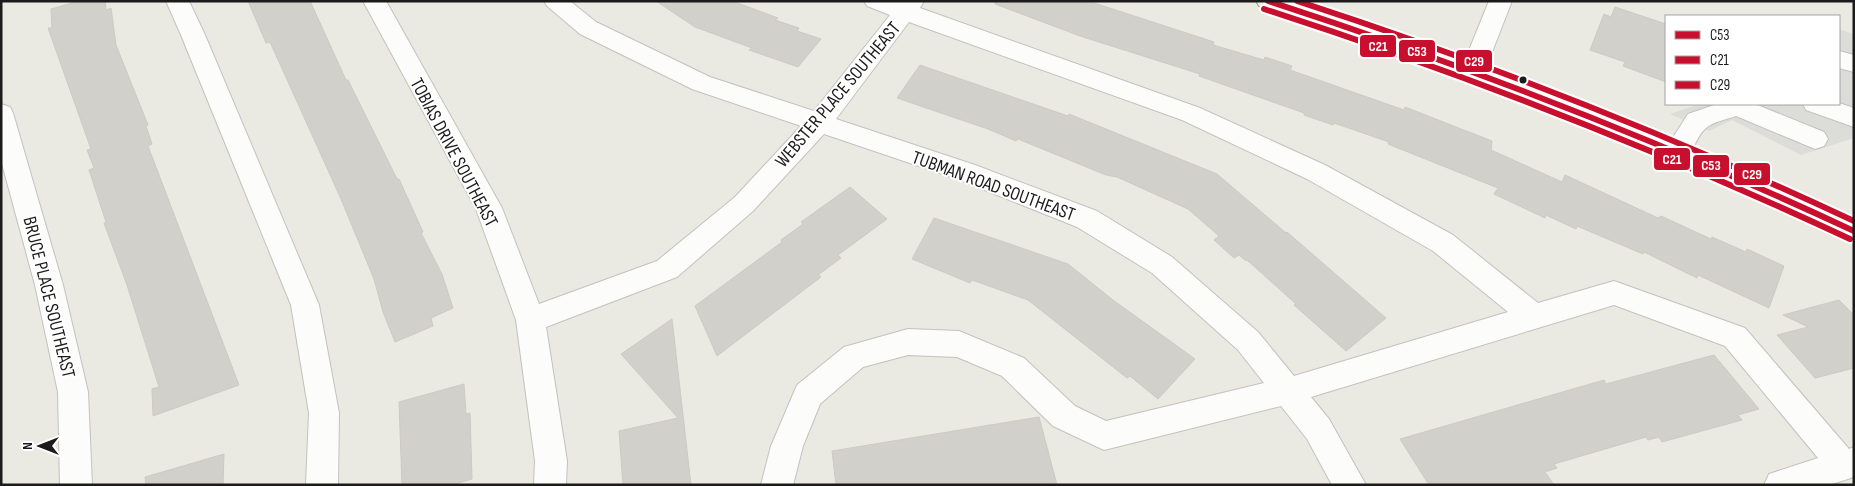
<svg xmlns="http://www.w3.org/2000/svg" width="1855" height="486" font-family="'Sofia Sans Condensed',sans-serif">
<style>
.parking{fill:#dcdcd9}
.building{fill:#d2d0cb;stroke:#cdcac4}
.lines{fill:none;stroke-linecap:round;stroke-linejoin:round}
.minor-casing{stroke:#c2c2bf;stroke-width:2}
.major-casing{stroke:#9f9a80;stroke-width:2}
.minor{fill:#fcfcfb;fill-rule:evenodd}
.major{fill:#f0ece1;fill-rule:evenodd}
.bus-1-casing{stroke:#fff;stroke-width:10}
.bus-2-casing{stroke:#fff;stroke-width:10}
.bus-3-casing{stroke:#fff;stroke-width:10}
.bus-1{stroke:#c8102e;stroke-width:6}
.bus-2{stroke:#c8102e;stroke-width:6}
.bus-3{stroke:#c8102e;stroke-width:6}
.bus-dot{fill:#1b1b1b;stroke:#fff;stroke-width:2}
.labels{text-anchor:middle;stroke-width:4;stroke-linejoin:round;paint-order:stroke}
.street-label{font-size:19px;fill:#1b1b1b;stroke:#fff}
.line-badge{stroke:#fff;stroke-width:2}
.badge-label{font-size:14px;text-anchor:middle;font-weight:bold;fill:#fff}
</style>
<rect width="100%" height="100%" fill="#eae9e2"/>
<path class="parking" d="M 1839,29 L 1854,34 L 1854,138 L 1801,155 L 1732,120 L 1709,131 L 1670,114 L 1699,104 L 1839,104 Z"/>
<path class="building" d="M 79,1 L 105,1 L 106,10 L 111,8 L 116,45 L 148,125 L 146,126 L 152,144 L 148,146 L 239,385 L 153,416 L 152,389 L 159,387 L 127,285 L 104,223 L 106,222 L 89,170 L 94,168 L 87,150 L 91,149 L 48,28 L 52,28 L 51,9 Z
M 248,1 L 310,1 L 346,80 L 348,80 L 397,179 L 399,179 L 423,232 L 421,233 L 442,274 L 453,308 L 431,318 L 433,326 L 395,342 L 383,312 L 374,279 L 341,199 L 270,42 L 266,43 Z
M 656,1 L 732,1 L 778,18 L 775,20 L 799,28 L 797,31 L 821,39 L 798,67 L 749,50 L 752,48 L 695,27 Z
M 995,1 L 1088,1 L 1214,42 L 1213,45 L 1264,60 L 1265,57 L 1292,66 L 1290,70 L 1404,110 L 1405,107 L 1492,141 L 1491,150 L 1562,182 L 1565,175 L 1658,218 L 1661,216 L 1711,239 L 1712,237 L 1746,252 L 1747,249 L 1784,266 L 1769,308 L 1698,275 L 1697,278 L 1644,252 L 1643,254 L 1577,226 L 1576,229 L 1546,215 L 1545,218 L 1494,194 L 1498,188 L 1388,144 L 1389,142 L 1334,123 L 1333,125 L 1304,115 L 1304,113 L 1199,76 L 1200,74 L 1080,36 L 995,4 Z
M 1615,7 L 1666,24 L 1666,82 L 1623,66 L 1625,62 L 1590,50 L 1604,14 L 1611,17 Z
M 920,65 L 1068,116 L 1069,114 L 1217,174 L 1286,233 L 1287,232 L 1386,318 L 1346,351 L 1294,305 L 1296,304 L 1247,260 L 1246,261 L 1239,255 L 1234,258 L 1214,240 L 1219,236 L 1188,209 L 1117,177 L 1106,175 L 1018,139 L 1016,141 L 988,129 L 897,98 Z
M 850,187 L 887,219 L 838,255 L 841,258 L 818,275 L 821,277 L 717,356 L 695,306 L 782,242 L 781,240 L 803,224 L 801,222 Z
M 934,218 L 1068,264 L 1113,300 L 1195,359 L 1158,399 L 1130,376 L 1127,378 L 1028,300 L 972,280 L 970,283 L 912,259 Z
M 1839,300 L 1854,315 L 1854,368 L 1815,378 L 1777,335 L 1808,327 L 1783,315 Z
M 672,319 L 691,485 L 623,485 L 619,431 L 678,418 L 621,354 Z
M 1714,355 L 1759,409 L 1738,415 L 1742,420 L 1662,442 L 1659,437 L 1648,440 L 1646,437 L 1554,464 L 1557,468 L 1545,472 L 1554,485 L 1429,485 L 1400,439 L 1604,380 L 1606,384 Z
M 464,384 L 466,414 L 470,413 L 472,479 L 451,485 L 402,485 L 399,402 Z
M 1039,417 L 1057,485 L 836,485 L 832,451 Z
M 224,454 L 223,485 L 146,485 L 145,477 Z"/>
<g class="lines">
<defs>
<path id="minor" d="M 166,1 L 189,1 L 205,35 L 319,305 L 339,413 L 338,485 L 306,485 L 309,413 L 291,305 L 181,35 Z
M 363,1 L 386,1 L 502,208 L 539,304 L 657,261 L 735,197 L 801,126 L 692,89 L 580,34 L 547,6 L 544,1 L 570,1 L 596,22 L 710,77 L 814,111 L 890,15 L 867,6 L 864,1 L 924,1 L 920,8 L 1200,108 L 1325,165 L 1453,235 L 1538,303 L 1614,281 L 1745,328 L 1849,449 L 1854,447 L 1854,477 L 1829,485 L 1764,485 L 1769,474 L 1818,458 L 1725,346 L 1614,305 L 1311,397 L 1329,419 L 1366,485 L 1332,485 L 1307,439 L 1281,406 L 1104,450 L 1053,426 L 1002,376 L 957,357 L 908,355 L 863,367 L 820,404 L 803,446 L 793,485 L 761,485 L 771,446 L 797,385 L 844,347 L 908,329 L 959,331 L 1024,358 L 1075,406 L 1106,421 L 1264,383 L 1238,350 L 1152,273 L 1077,227 L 957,179 L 824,134 L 753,211 L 677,277 L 546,327 L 567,461 L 566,485 L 534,485 L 535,461 L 516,320 L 476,209 ZM 909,22 L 1182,120 L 1307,179 L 1433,251 L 1508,312 L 1294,376 L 1258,332 L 1172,257 L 1097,211 L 975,165 L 836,119 Z
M 1489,1 L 1512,1 L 1485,70 L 1482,76 L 1473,79 L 1464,76 L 1461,70 Z
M 1839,51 L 1854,55 L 1854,72 L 1839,68 Z
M 1839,103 L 1854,108 L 1854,127 L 1806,110 L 1803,104 Z
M 1,104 L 10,107 L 13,113 L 63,285 L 88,392 L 92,485 L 60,485 L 58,392 L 35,285 L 1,160 Z
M 1717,104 L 1755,104 L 1824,132 L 1828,139 L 1824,146 L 1815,149 L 1736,116 C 1728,119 1712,122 1706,128 C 1691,141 1695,165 1669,157 L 1665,150 L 1688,114 Z"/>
<path id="major" d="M 1256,1 L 1293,1 L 1500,70 L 1647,127 L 1720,157 L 1854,219 L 1854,242 L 1702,171 L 1557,110 L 1409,55 L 1259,6 Z"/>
</defs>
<use href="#minor" class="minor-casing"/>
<use href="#major" class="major-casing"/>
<use href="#minor" class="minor"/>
<use href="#major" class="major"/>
<defs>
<path id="bus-1" d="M 1268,1 C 1468,66 1663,142 1854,231"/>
<path id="bus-2" d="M 1264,9 C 1465,74 1659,150 1850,239"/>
<path id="bus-3" d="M 1297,1 C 1488,63 1672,136 1854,221"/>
</defs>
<use href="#bus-1" class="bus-1-casing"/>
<use href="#bus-2" class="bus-2-casing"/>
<use href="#bus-3" class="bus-3-casing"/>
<use href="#bus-1" class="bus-1"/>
<use href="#bus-2" class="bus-2"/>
<use href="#bus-3" class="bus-3"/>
</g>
<circle class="bus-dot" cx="1523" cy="80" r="4.5"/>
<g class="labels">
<g class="street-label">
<text transform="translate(837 94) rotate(-50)" y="7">WEBSTER PLACE SOUTHEAST</text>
<text transform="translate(455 152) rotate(62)" y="7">TOBIAS DRIVE SOUTHEAST</text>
<text transform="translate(994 185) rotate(20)" y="7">TUBMAN ROAD SOUTHEAST</text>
<text transform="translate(50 297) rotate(76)" y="7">BRUCE PLACE SOUTHEAST</text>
</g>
</g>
<g class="line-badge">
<rect x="1359" y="34" width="38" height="24" rx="5" fill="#c8102e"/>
<rect x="1398" y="39" width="38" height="24" rx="5" fill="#c8102e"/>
<rect x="1455" y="49" width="38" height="24" rx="5" fill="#c8102e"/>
<rect x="1653" y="147" width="38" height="24" rx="5" fill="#c8102e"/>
<rect x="1692" y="154" width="38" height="24" rx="5" fill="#c8102e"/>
<rect x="1733" y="162" width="38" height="24" rx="5" fill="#c8102e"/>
</g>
<g class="badge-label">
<text x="1378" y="51">C21</text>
<text x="1417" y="56">C53</text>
<text x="1474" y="66">C29</text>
<text x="1672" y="164">C21</text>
<text x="1711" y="170">C53</text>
<text x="1752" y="179">C29</text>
</g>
<rect width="1855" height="486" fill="none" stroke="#1b1b1b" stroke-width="5"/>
<rect x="1665" y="15" width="175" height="90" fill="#ffffff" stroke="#a4a4a4"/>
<rect x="1675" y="31" width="25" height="8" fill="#c8102e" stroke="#a4a4a4"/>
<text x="1710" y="40" font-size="15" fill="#1b1b1b">C53</text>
<rect x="1675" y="56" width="25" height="8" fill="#c8102e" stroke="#a4a4a4"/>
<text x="1710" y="65" font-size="15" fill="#1b1b1b">C21</text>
<rect x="1675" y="81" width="25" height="8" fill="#c8102e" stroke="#a4a4a4"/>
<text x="1710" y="90" font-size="15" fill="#1b1b1b">C29</text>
<g transform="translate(40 446) rotate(270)" stroke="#ffffff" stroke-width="4" paint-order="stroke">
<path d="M0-4L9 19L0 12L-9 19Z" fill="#1b1b1b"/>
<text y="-8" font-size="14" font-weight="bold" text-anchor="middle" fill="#1b1b1b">N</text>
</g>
</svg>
